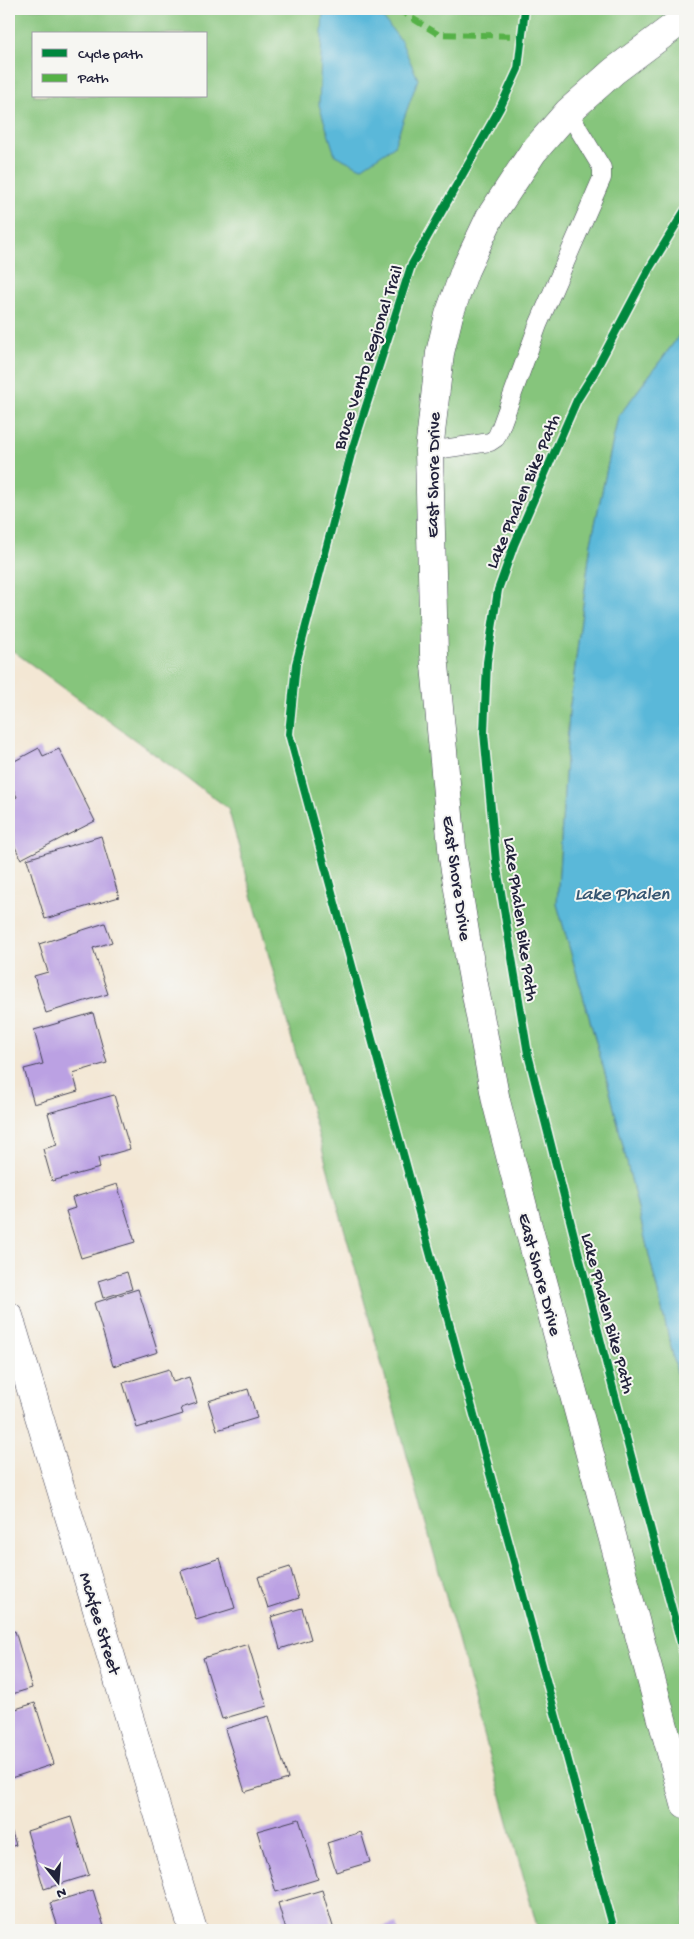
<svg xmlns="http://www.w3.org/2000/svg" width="694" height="1939" font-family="'Gochi Hand',sans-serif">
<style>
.green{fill:#86c57c;stroke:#54745c;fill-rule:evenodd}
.water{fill:#5ab8d9;stroke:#3e6d8a}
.building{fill:#bba1e3}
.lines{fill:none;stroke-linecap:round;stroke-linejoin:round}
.service-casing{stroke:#414052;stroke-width:19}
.minor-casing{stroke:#414052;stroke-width:29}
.tertiary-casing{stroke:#414052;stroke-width:29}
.service{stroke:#fff;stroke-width:18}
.minor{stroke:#fff;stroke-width:28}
.tertiary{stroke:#fff;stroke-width:28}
.quiet{stroke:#55b146;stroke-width:6;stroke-dasharray:12 6;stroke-linecap:butt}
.cycleway-casing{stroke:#f6f6f2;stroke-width:11}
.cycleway{stroke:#00873e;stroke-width:8}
.labels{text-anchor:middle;stroke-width:4;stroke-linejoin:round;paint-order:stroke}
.street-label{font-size:18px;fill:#22223b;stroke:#f6f6f2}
.water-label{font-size:19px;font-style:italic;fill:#365672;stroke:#f6f6f2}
</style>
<rect width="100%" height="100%" fill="#f6f6f2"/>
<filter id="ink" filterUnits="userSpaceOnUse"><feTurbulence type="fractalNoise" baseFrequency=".02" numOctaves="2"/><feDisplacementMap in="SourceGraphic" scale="10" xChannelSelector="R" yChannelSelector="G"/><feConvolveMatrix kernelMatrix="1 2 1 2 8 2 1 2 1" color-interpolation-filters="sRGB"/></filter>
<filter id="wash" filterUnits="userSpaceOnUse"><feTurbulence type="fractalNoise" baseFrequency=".0096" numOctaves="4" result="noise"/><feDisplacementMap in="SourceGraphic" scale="20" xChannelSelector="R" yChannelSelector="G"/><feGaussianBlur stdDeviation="1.12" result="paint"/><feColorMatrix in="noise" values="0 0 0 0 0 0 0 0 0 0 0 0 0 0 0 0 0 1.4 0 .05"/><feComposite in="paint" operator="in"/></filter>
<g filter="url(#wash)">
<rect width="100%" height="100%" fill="#f3e7d4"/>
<path class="green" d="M 9,9 L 685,9 L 685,328 L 618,417 L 591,543 L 569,713 L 557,904 L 610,1091 L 685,1406 L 685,1930 L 538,1930 L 228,808 L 9,648 ZM 34,34 L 206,34 L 206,96 L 34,96 Z"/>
<path class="water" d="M 323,9 L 376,9 L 401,41 L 418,79 L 394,146 L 361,168 L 335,155 L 319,105 Z
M 685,328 L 685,1406 L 610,1091 L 557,904 L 569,713 L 591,543 L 618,417 Z"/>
<g id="blocks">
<path class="building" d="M 39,748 L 43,756 L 59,749 L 95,821 L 21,859 L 9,835 L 9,801 L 17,797 L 9,781 L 9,764 Z
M 101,836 L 119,897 L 45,919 L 27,859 Z
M 105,923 L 112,942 L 93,948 L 108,994 L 46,1013 L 34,976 L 48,972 L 39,944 Z
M 93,1013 L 107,1063 L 73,1073 L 78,1091 L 34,1104 L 24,1069 L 43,1064 L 34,1030 Z
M 114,1095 L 130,1149 L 98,1158 L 100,1168 L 52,1181 L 43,1149 L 57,1145 L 48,1113 Z
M 117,1184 L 135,1242 L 81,1258 L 66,1211 L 75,1208 L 72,1198 Z
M 127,1272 L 132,1289 L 103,1298 L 98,1281 Z
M 138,1289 L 158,1352 L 113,1366 L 94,1303 Z
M 169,1369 L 173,1382 L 189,1377 L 197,1403 L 181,1408 L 183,1414 L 137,1428 L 123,1383 Z
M 248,1389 L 257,1418 L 217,1430 L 208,1401 Z
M 220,1558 L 235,1608 L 196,1620 L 181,1571 Z
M 290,1567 L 299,1598 L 268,1608 L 258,1577 Z
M 302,1608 L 311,1639 L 280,1649 L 271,1617 Z
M 15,1631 L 32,1688 L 9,1695 L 9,1633 Z
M 248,1644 L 267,1706 L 222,1719 L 203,1658 Z
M 35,1703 L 54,1764 L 11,1778 L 9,1771 L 9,1711 Z
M 269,1716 L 288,1779 L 245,1792 L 225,1729 Z
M 71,1817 L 89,1875 L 44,1889 L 27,1831 Z
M 299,1819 L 318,1879 L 276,1892 L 257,1831 Z
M 9,1823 L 16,1845 L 9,1847 Z
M 361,1832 L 370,1862 L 336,1872 L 327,1843 Z
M 93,1890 L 105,1930 L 59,1930 L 50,1903 Z
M 322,1890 L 334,1930 L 286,1930 L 278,1903 Z
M 396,1923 L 398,1930 L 374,1930 Z"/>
</g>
</g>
<g filter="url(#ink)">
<use href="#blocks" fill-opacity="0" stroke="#414052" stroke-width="1"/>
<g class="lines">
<defs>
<path id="service" d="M 429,451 L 490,442 L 496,438 L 500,429 L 538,325 L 602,178 L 602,168 L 568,112"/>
<path id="minor" d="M 9,1316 L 193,1930"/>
<path id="tertiary" d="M 685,18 L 614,71 L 568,112 L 533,152 L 490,217 L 465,270 L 449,315 L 440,353 L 429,451 L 434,654 L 453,858 L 470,963 L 496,1101 L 528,1226 L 685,1804"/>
</defs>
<use href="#service" class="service-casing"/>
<use href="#minor" class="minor-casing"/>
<use href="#tertiary" class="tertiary-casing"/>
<use href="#service" class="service"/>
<use href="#minor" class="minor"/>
<use href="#tertiary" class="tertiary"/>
<path class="quiet" d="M 397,9 L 438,34 L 522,36"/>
<defs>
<path id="cycleway" d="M 525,9 L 518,69 L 500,108 L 411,266 L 352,450 L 296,664 L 289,734 L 614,1930
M 685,210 L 649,269 L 594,373 L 577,400 L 514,545 L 498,590 L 487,662 L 484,733 L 496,862 L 528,1054 L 607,1366 L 685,1658"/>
</defs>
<use href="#cycleway" class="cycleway-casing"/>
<use href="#cycleway" class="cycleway"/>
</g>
</g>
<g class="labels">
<g class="street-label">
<text transform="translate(367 357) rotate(-72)" y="6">Bruce Vento Regional Trail</text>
<text transform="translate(432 475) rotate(-89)" y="6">East Shore Drive</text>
<text transform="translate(522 491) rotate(-67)" y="6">Lake Phalen Bike Path</text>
<text transform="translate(458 878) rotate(82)" y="6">East Shore Drive</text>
<text transform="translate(522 919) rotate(82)" y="6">Lake Phalen Bike Path</text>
<text transform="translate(541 1274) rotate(75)" y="6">East Shore Drive</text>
<text transform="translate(609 1313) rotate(75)" y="6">Lake Phalen Bike Path</text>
<text transform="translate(101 1623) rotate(73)" y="6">McAfee Street</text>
</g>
<g class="water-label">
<text x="622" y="899">Lake Phalen</text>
</g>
</g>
<rect width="694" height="1939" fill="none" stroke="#f6f6f2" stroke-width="30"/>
<rect x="32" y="32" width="175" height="65" fill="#f6f6f2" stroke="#a1a1a9"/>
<rect x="42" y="49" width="25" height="8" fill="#00873e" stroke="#a1a1a9"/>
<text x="78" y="58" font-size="15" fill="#22223b">Cycle path</text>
<rect x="42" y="74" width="25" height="8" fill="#55b146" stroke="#a1a1a9"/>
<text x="78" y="82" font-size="15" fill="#22223b">Path</text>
<g transform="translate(58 1882) rotate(163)" stroke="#f6f6f2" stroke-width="4" paint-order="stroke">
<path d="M0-4L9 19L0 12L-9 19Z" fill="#22223b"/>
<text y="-8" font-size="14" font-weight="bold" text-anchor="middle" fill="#22223b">N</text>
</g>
</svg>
